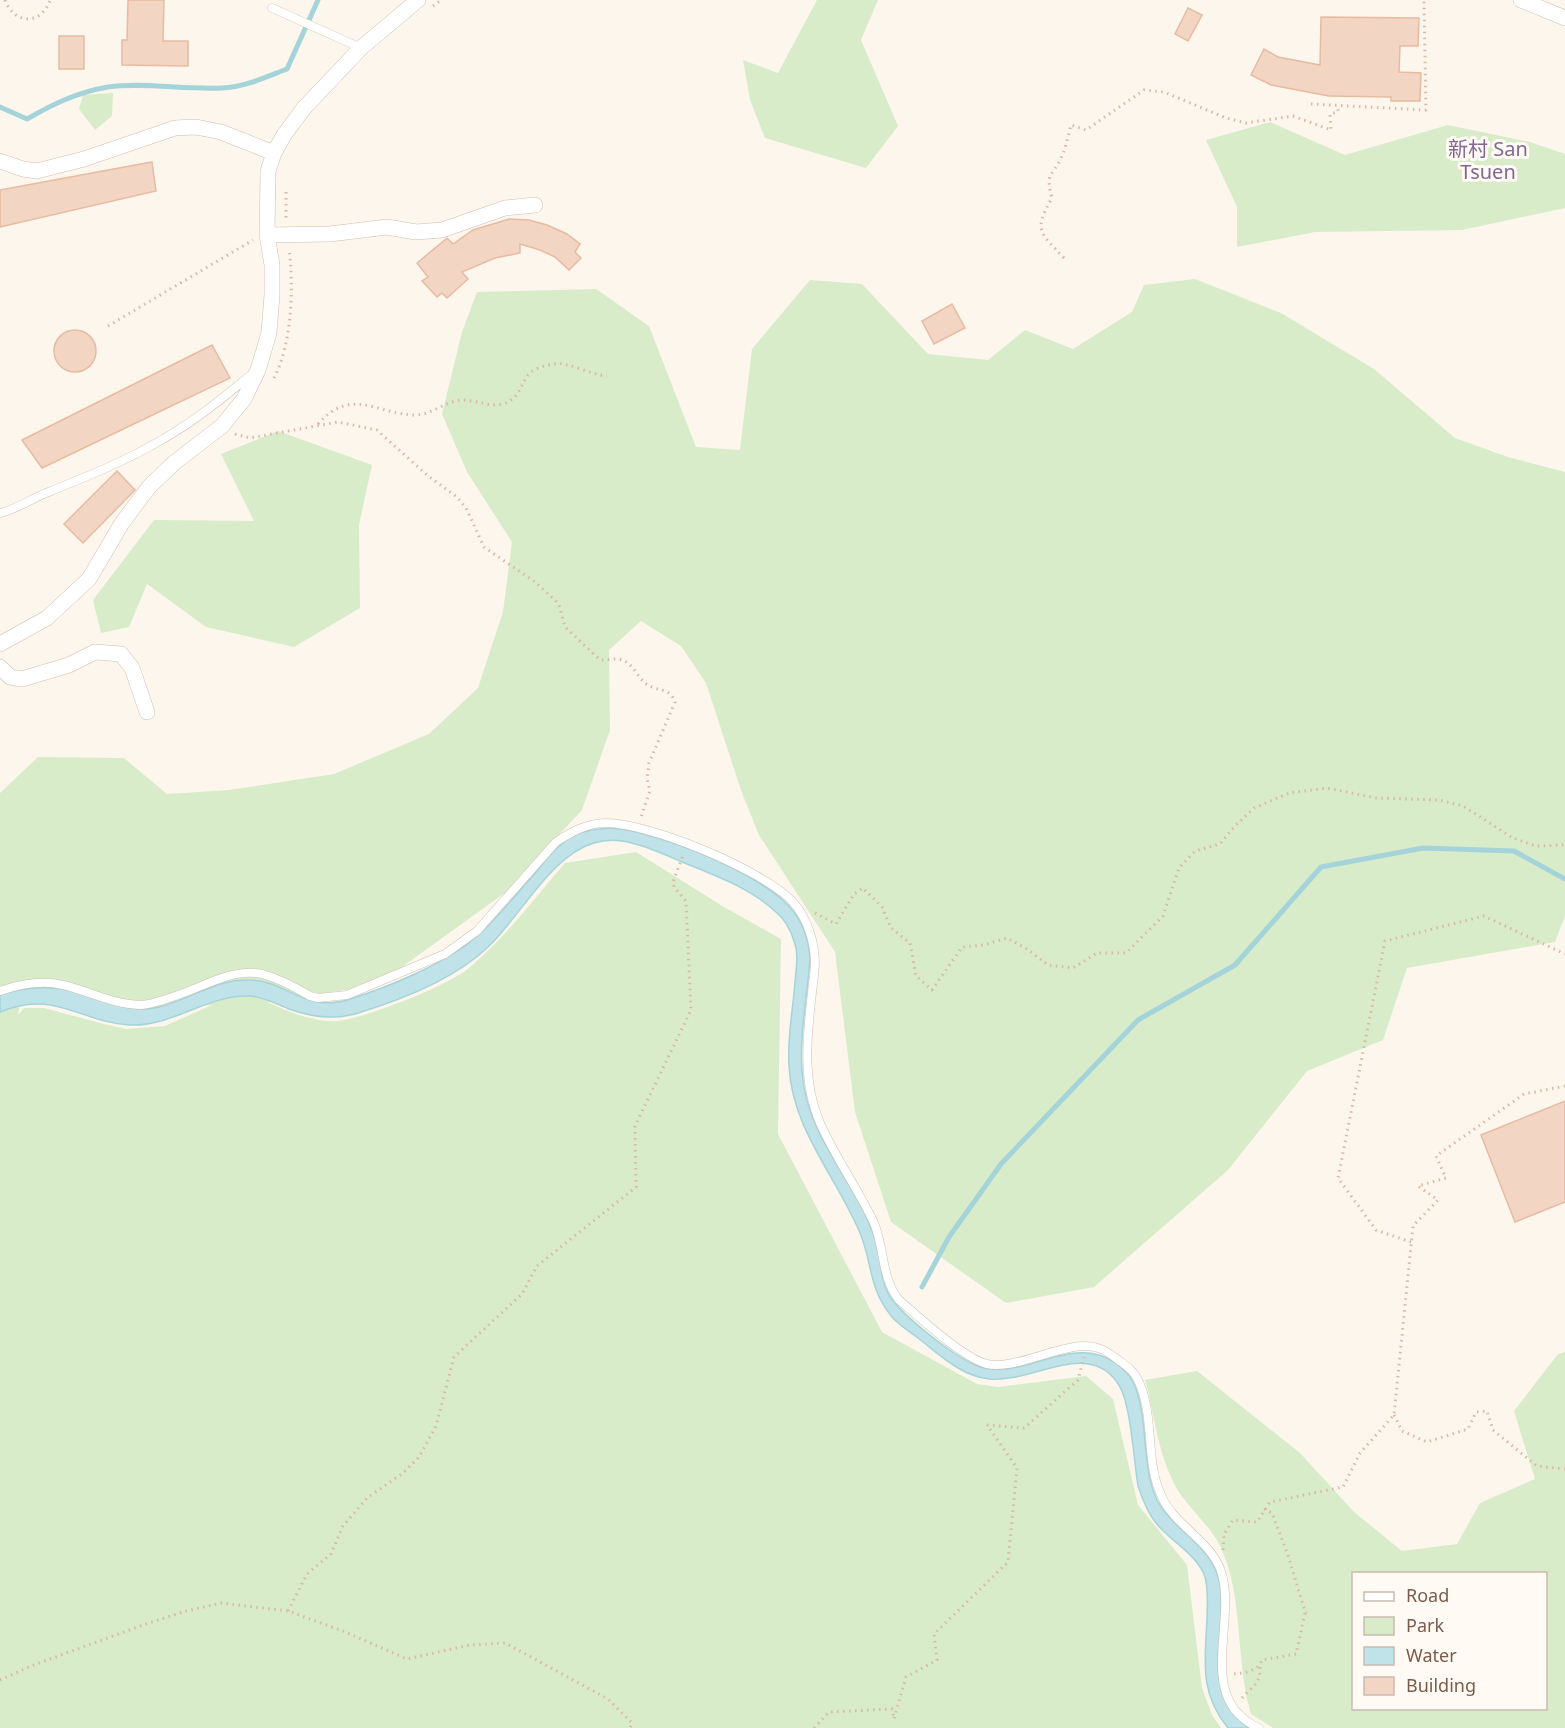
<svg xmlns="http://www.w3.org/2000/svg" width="1565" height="1728" font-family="'Noto Sans','Noto Sans TC',sans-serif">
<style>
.green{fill:#d8ecc9;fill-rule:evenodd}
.water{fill:#bfe3e8;stroke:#a5d3da;stroke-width:1.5}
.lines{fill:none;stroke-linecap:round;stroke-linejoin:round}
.stream{stroke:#a5d3da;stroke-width:5}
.building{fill:#f3d5c3;stroke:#e6bba3;stroke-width:1.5}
.service-casing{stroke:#d1beb0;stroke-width:9}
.minor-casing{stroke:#d1beb0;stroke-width:16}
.path{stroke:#d9b8a5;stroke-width:3;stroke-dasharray:1.5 4.5;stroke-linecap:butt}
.service{stroke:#fff;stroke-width:8}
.minor{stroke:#fff;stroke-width:15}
.labels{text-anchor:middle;stroke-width:6;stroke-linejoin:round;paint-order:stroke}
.quarter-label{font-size:20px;fill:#846695;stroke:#fffaf3}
</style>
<rect width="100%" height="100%" fill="#fdf6ec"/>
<path class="green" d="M 817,0 L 878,0 L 861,40 L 898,126 L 866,168 L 765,138 L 750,100 L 743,60 L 778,73 Z
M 113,93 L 112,116 L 95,130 L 79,109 L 83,95 Z
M 1270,122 L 1345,155 L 1448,125 L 1530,142 L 1565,154 L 1565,208 L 1462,230 L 1315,232 L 1237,247 L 1237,207 L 1206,140 Z
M 1195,279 L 1281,313 L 1374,369 L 1455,438 L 1508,457 L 1565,472 L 1565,916 L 1555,942 L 1407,968 L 1383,1040 L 1307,1071 L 1228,1170 L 1094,1287 L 1006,1303 L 891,1222 L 855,1112 L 835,952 L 759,835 L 742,793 L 706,683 L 681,646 L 641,621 L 609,650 L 610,730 L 582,810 L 506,892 L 377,985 L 267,1002 C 287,1011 315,1023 338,1021 C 365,1018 448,986 469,968 C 506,937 534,899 565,863 L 636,852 L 724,907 L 781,939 L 778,1134 L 882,1332 L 977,1384 L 998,1387 L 1086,1376 L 1113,1399 L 1138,1505 L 1187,1565 L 1202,1688 L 1212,1715 L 1221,1728 L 0,1728 L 0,793 L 38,757 L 124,758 L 167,794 L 229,790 L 334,774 L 429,734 L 478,688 L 503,612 L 512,542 L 467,472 L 442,414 L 462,332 L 477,292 L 596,289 L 649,326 L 696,447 L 740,450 L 752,349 L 810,280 L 862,284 L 928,354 L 988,360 L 1025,330 L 1073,349 L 1132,312 L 1144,285 ZM 22,992 L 127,1009 L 212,1005 L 165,1026 L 126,1029 L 104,1024 L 44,1008 L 24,1008 L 18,1015 Z
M 278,431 L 372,465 L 359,525 L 360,608 L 294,647 L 206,627 L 147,584 L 129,627 L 101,633 L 93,600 L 154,520 L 254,521 L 221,454 Z
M 1565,1352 L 1565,1728 L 1273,1728 L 1251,1714 C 1235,1660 1244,1598 1221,1548 C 1211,1525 1186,1507 1175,1485 C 1157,1451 1155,1416 1145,1380 L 1197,1371 L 1300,1453 L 1354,1512 L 1402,1551 L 1457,1544 L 1480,1503 L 1535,1479 L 1514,1411 L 1558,1354 ZM 1354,1574 L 1546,1574 L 1546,1708 L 1354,1708 Z"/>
<path class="water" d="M 612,828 C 659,832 765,874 794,912 C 804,926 809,942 810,959 C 807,1001 797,1045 804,1087 C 813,1142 858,1187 875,1239 C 882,1259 879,1281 891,1298 C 904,1317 954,1356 975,1365 C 1019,1384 1069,1333 1114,1362 C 1122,1367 1130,1375 1134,1384 C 1149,1418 1141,1467 1157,1500 C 1174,1532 1214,1546 1220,1585 C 1228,1633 1197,1693 1249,1728 L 1228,1728 C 1199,1693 1205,1661 1207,1619 C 1207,1605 1209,1591 1205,1577 C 1197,1554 1170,1541 1156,1523 C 1147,1512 1142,1498 1138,1486 C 1134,1461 1131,1407 1120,1387 C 1092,1336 1031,1384 989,1379 C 961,1376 940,1355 918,1338 C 909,1331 900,1326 892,1317 C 868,1288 873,1264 860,1233 C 836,1176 792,1129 789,1066 C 787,1038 793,1010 795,982 C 796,969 799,954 794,941 C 791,931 785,920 777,913 C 751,888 714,875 682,862 C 666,855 651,848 635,844 C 622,840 607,839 594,843 C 551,855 520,917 488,947 C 455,979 398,1001 355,1014 C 333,1020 311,1017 289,1009 C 276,1004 265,997 250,996 C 208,994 173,1027 129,1025 C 80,1022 54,989 0,1012 L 0,995 C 25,987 50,985 76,992 C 100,999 120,1010 146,1009 C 180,1007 213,978 250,980 C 289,981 304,1014 350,999 C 389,987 444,964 475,938 C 498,918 517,893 537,871 C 547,858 558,844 573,836 C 585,830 598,829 612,828 Z"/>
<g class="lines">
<path class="stream" d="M 0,107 L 27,119 C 53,104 78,92 108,87 C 145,82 184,90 222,88 C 245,87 266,77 287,69 L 318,0
M 922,1287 L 949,1237 L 1001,1164 L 1138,1020 L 1235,965 L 1321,867 L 1423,848 L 1514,851 L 1565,879"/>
</g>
<path class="building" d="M 128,0 L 164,0 L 163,41 L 188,41 L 188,66 L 122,65 L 122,40 L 127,40 Z
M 1188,8 L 1202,15 L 1188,41 L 1175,34 Z
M 1321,17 L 1419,18 L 1418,46 L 1400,46 L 1399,72 L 1421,73 L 1420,101 L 1391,101 L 1391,97 L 1329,96 L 1271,85 L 1251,75 L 1264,49 L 1278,57 L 1320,65 Z
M 59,36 L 84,36 L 84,69 L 59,69 Z
M 152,162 L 156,191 L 0,227 L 0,190 Z
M 509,219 L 529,220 L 547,225 L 567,234 L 580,244 L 575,252 L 581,258 L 569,270 L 555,257 L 540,250 L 520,244 L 520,253 L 495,258 L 462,272 L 468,279 L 447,298 L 442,293 L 437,297 L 422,281 L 428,277 L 417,263 L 446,239 L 447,238 L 453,244 L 473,230 Z
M 952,304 L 965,328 L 934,344 L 922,321 Z
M54 351a21 21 0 1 1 42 0a21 21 0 1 1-42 0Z
M 212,345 L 230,378 L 42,468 L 22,440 Z
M 117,471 L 135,490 L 83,543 L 64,524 Z
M 1565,1101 L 1565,1202 L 1515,1222 L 1481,1135 Z"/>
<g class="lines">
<defs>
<path id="service" d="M 272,8 L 361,48
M 0,513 C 17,509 31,499 46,493 C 86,477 126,461 163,439 C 195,421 224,397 252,374
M 0,991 C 20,984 42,980 63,985 C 89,991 114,1005 142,1005 C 155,1004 169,998 181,994 C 204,986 231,970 256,973 C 270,974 297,988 310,996 L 318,998 L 347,995 L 445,954 L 477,931 L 556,842 C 571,832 587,823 606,823 C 650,823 763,870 793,902 C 808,919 815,943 815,965 C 810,1018 798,1072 820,1123 C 835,1157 858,1189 874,1223 C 885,1249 881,1278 899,1300 C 919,1317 963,1358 987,1364 C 1018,1371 1068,1338 1098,1348 C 1105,1350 1112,1355 1117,1359 C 1125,1365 1132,1369 1137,1378 C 1156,1414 1144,1461 1162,1497 C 1175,1526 1210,1540 1221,1571 C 1238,1622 1194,1699 1259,1728"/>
<path id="minor" d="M 1521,0 L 1565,18
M 0,161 L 23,169 L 37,171 L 84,159 L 175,128 L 196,127 L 221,132 L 274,153
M 267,235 L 330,234 L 387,227 L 416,232 L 442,230 L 505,208 L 535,205
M 0,644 L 47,618 L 89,579 L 122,523 L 149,487 L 174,463 L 222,426 L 244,399 L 258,370 L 269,333 L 272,295 L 272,265 L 267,235 L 268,171 L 274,153 L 284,135 L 304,108 L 361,48 L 418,0
M 0,667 L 10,677 L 22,679 L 69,665 L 95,652 L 121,654 L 132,668 L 147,712"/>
</defs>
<use href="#service" class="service-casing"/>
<use href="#minor" class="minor-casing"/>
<path class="path" d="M 5,0 C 14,25 42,25 50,0
M 433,6 L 441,0
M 1311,104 L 1426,110 L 1424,0
M 286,192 L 286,219
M 1064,258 C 1040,232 1033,231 1052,198 C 1045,173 1052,177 1061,158 C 1066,148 1068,136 1071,125 L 1086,130 L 1144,90 L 1164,92 L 1226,118 L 1246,123 L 1293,116 L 1331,130 L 1330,114 L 1338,112 L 1338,106
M 108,326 L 253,240
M 274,378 C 292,344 294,286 289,249
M 318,424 C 352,386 375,414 415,415 C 432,415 445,401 462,400 C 479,400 496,411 511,400 C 520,394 522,382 529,374 C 534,368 547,365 554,364 C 566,361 591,375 607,376
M 235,434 L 250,438 L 338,422 L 377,430 L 428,476 L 457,497 L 466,508 L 484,547 L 535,582 L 555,600 L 559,605 L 565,627 L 599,659 C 607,662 614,657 622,660 C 632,663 637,676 645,683 C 656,692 670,687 675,702 L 649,763 L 647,779 L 650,791 L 641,817
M 815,913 L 836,924 L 854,894 L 863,888 L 882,907 L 891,928 L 910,943 L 916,976 L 932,990 L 962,947 L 984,945 L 1007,938 L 1027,949 L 1048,965 L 1073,968 L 1097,953 L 1126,953 L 1163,916 L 1179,868 L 1195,851 L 1220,844 L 1235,826 L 1254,808 L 1289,793 L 1327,788 L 1376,798 L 1439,800 L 1463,806 L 1513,838 L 1536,846 L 1565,845
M 1411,1242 L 1376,1230 L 1338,1178 L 1385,941 L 1484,916 L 1565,954
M 1394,1415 L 1402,1431 L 1427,1442 L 1468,1429 L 1476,1412 L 1487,1411 L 1493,1430 L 1537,1466 L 1565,1469
M 987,1425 L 1024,1428 L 1078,1380 L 1084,1357
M 1264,1509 L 1272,1513 L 1288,1555 L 1307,1618
M 1223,1550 L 1224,1534 L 1233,1520 L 1257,1522 L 1270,1502 L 1343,1487 L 1360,1453 L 1394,1415 L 1413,1226 L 1438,1200 L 1418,1186 L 1446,1178 L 1436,1156 L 1524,1094 L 1565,1086
M 288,1611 L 307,1574 L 331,1554 L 343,1526 L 367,1498 L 403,1473 L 419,1457 L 436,1426 L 454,1357 L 522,1294 L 537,1266 L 636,1187 L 635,1126 L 691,1010 L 686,901 L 674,887 L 673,882 L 683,855
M 1234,1674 C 1245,1673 1258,1671 1262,1660 L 1296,1654 L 1305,1613
M 0,1680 L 31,1666 L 143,1625 L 186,1611 L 221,1603 L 288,1611 L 343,1631 L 407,1659 L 470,1645 L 505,1643 L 608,1699 L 632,1723 L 630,1728
M 1242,1698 C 1253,1685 1261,1685 1260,1665
M 814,1728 L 829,1712 L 892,1709 L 894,1719 L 906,1677 L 937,1660 L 934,1634 L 1008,1562 L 1017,1468 L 987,1425"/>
<use href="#service" class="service"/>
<use href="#minor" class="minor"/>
</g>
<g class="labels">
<g class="quarter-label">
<text x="1488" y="156">新村 San<tspan x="1488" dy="23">Tsuen</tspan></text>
</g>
</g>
<rect x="1352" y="1572" width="195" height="138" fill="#fffaf3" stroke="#cabbb1" stroke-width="1.5"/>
<rect x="1364" y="1592" width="30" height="9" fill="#ffffff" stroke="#cabbb1" stroke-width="1.5"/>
<text x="1406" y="1602" font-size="18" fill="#7a5c4d">Road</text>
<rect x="1364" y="1617" width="30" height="18" fill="#d8ecc9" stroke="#cabbb1" stroke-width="1.5"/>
<text x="1406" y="1632" font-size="18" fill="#7a5c4d">Park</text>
<rect x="1364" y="1647" width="30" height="18" fill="#bfe3e8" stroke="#cabbb1" stroke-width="1.5"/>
<text x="1406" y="1662" font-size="18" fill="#7a5c4d">Water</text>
<rect x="1364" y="1677" width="30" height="18" fill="#f3d5c3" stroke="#cabbb1" stroke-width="1.5"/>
<text x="1406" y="1692" font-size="18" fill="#7a5c4d">Building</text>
</svg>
